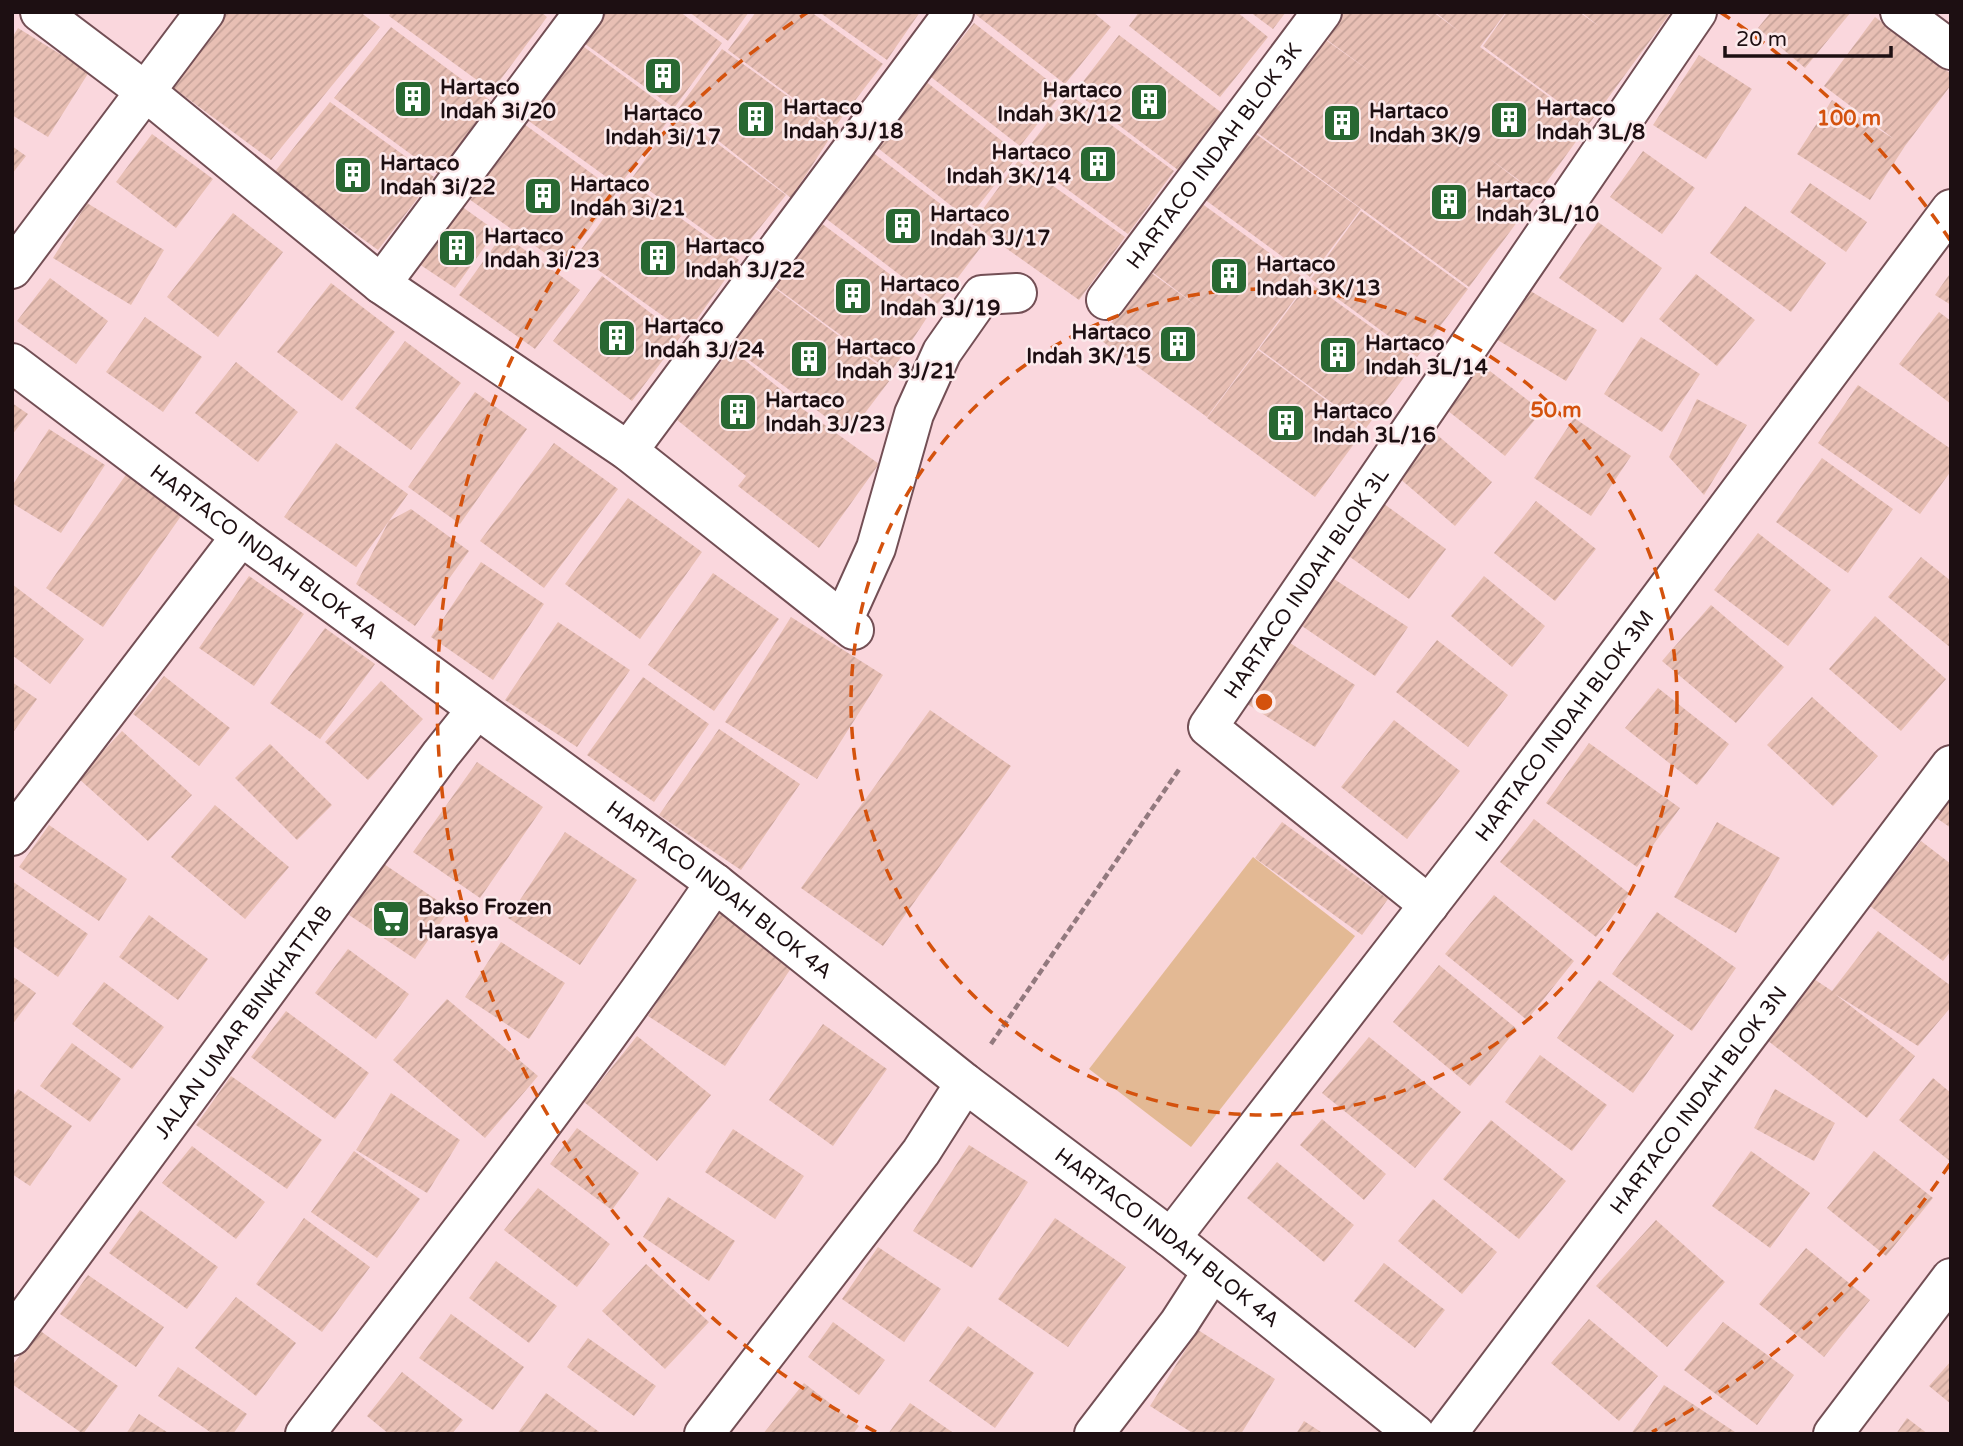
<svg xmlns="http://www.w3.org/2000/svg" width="1963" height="1446" font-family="'Varela Round',sans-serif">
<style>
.grass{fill:#e3b994}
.building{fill:url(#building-hatch)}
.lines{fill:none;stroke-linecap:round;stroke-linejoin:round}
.street-casing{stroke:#734f55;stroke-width:42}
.path{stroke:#92797e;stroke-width:4.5;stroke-dasharray:7 3.5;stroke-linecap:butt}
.street{stroke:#fff;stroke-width:38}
.ring{fill:none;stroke:#d4520d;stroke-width:3.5;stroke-dasharray:12 9}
.labels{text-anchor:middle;stroke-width:5;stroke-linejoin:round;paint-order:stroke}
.poi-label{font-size:21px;font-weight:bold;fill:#1d0f12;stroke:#fceaec;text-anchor:start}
.street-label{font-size:21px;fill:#1d0f12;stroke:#fceaec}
.centre{fill:#d4520d;stroke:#fceaec;stroke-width:3.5}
.ring-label{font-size:21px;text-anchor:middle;font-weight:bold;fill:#d4520d;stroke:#fceaec;stroke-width:5;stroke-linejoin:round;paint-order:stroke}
</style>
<defs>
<pattern id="building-hatch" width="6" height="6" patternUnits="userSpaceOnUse" patternTransform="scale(1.75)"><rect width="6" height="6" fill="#e8bfb4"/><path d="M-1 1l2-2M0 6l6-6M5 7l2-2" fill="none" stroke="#c7a39a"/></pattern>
</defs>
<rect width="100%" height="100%" fill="#fad7dd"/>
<path class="grass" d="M 1253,857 L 1355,936 L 1191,1147 L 1089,1069 Z"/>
<path class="building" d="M 360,12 L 380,27 L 271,160 L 168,84 L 224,13 Z
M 391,12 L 541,12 L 547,17 L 492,91 L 389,16 Z
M 603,12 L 680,12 L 722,43 L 674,108 L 581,41 Z
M 689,12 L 749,12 L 728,41 Z
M 756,12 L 811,12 L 883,64 L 834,128 L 728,50 Z
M 819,12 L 920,12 L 887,60 Z
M 976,12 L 1093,12 L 1111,27 L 1065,84 L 975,14 Z
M 1139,12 L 1237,12 L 1268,37 L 1220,97 L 1129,26 Z
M 1250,12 L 1286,12 L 1273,29 Z
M 1341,12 L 1433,12 L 1460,32 L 1435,12 L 1506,12 L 1480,47 L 1588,125 L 1538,194 L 1486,156 L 1537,195 L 1469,287 L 1255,131 L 1323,38 L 1378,77 L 1323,37 Z
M 1507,12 L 1579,12 L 1600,27 L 1581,12 L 1671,12 L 1589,124 L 1483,46 Z
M 1771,12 L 1851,12 L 1805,68 L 1758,28 Z
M 1875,17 L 1951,74 L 1951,85 L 1905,146 L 1870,200 L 1797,154 L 1832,100 L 1894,139 L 1824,86 Z
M 974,23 L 1063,92 L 1020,146 L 931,77 Z
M 391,27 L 491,101 L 438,174 L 334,98 Z
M 18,28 L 89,72 L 48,137 L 12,115 L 12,38 Z
M 1119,35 L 1222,113 L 1178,170 L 1075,92 Z
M 580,44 L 674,113 L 619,186 L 526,119 Z
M 722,49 L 835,130 L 791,198 L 678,109 Z
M 1699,55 L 1752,89 L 1706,159 L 1653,125 Z
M 925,81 L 1019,154 L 968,219 L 874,145 Z
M 1069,94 L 1174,171 L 1128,234 L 1022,156 Z
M 330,102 L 434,177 L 378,250 L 273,174 Z
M 678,114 L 786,195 L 738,255 L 632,178 Z
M 524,124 L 617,192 L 562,265 L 469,199 Z
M 1253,132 L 1361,209 L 1310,277 L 1204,199 Z
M 152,134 L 213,179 L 176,228 L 116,182 Z
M 12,146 L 26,156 L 12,174 Z
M 868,149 L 987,239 L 938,304 L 820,214 Z
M 1643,151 L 1695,188 L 1662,234 L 1610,197 Z
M 1018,161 L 1125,237 L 1079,300 L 972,224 Z
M 630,182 L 739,260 L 687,333 L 577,255 Z
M 1810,183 L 1867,222 L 1846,252 L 1790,212 Z
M 87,203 L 164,250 L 131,305 L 53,258 Z
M 1201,203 L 1308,281 L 1207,417 L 1099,339 L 1150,272 L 1201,309 L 1151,271 Z
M 461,206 L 496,231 L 455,288 L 419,264 Z
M 1745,206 L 1826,263 L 1791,312 L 1710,253 Z
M 1361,211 L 1468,289 L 1417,357 L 1311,279 Z
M 233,213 L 283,252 L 218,337 L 167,297 Z
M 817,220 L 934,307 L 891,372 L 771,284 Z
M 1598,222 L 1662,268 L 1623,323 L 1559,278 Z
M 503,234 L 580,290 L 535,349 L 459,295 Z
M 1951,272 L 1951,305 L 1935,295 Z
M 1696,274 L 1755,320 L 1717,366 L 1659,319 Z
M 602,276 L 681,336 L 632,401 L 553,341 Z
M 50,278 L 108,321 L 76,364 L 17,321 Z
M 1309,282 L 1417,360 L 1366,428 L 1259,349 Z
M 331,283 L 395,332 L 342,401 L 277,352 Z
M 769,284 L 893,376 L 849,434 L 726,343 Z
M 1527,289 L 1597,330 L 1566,381 L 1496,339 Z
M 1939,312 L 1951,321 L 1951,404 L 1899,364 Z
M 145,317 L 202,357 L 163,412 L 106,372 Z
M 1641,337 L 1700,374 L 1662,432 L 1604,394 Z
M 405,341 L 461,383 L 411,450 L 355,408 Z
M 731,349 L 800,405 L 789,421 L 800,407 L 879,464 L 819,548 L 738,486 L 746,476 L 676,419 Z
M 1258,350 L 1365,429 L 1315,497 L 1207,418 Z
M 1473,358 L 1542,411 L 1505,456 L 1438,403 Z
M 236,362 L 298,412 L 258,462 L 195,413 Z
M 1858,385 L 1951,449 L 1951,471 L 1920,514 L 1818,443 Z
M 475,392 L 527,429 L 460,524 L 408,487 Z
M 1697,399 L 1747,425 L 1704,495 L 1669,457 Z
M 12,403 L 28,414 L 12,435 Z
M 1574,418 L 1631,456 L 1591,516 L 1534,478 Z
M 1428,427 L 1492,482 L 1455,526 L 1391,471 Z
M 49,429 L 105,465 L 61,533 L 12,503 L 12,486 Z
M 336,443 L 408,494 L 389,521 L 411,509 L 469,551 L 415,626 L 356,584 L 389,521 L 356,567 L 284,517 Z
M 554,443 L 618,489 L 544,588 L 480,541 Z
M 1822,458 L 1893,509 L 1848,573 L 1776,522 Z
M 130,469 L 186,509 L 103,627 L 46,588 Z
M 628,498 L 702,552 L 640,639 L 565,584 Z
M 1380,501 L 1446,549 L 1409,599 L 1343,552 Z
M 1536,501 L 1596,549 L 1555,601 L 1494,553 Z
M 1758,533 L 1831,590 L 1788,646 L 1714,590 Z
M 1921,557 L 1951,581 L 1951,648 L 1888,597 Z
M 481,562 L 544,604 L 493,680 L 431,637 Z
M 713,573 L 779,619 L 714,711 L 648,665 Z
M 249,576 L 304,614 L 254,686 L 199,648 Z
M 1484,576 L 1545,626 L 1512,667 L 1451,616 Z
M 1334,579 L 1408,627 L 1375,676 L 1302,626 Z
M 12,584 L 84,639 L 50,684 L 12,655 Z
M 1711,605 L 1784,667 L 1736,723 L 1662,661 Z
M 1875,616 L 1946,679 L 1901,731 L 1829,669 Z
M 791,617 L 883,675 L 817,779 L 725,722 Z
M 558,622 L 630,670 L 577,747 L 505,700 Z
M 325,628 L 375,664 L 320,739 L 270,703 Z
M 1437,640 L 1508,695 L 1468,747 L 1396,692 Z
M 1287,641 L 1355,685 L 1315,747 L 1247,704 Z
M 164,676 L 230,728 L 199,766 L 133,714 Z
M 643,677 L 709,724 L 654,802 L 587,755 Z
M 381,681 L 423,719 L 368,780 L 325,742 Z
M 12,682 L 37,699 L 12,734 Z
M 1658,688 L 1729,744 L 1697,785 L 1625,728 Z
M 1812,697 L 1878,756 L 1833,806 L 1767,745 Z
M 930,710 L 1011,766 L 883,946 L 801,888 Z
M 1394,720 L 1460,771 L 1407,839 L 1341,787 Z
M 719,729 L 800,784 L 741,870 L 659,815 Z
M 122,731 L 192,795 L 148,841 L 78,778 Z
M 1589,743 L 1680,808 L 1637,867 L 1546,803 Z
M 270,744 L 332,805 L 297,840 L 235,778 Z
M 477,762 L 543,807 L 480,898 L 413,852 Z
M 1951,796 L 1951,828 L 1935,817 Z
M 215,805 L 289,867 L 245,919 L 171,857 Z
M 1534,819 L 1630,894 L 1596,937 L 1500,862 Z
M 1282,822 L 1388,899 L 1362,935 L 1255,858 Z
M 1717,822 L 1780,858 L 1736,933 L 1674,897 Z
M 49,825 L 127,879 L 99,921 L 19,867 Z
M 565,832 L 637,880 L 580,965 L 508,918 Z
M 1921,841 L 1951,864 L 1951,951 L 1943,961 L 1870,906 Z
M 384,864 L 450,909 L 415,959 L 349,915 Z
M 12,881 L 88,934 L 58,977 L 12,945 Z
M 1494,895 L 1574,961 L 1527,1020 L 1445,954 Z
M 720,907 L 798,958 L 725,1066 L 648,1016 Z
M 1657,912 L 1736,968 L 1692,1031 L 1612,974 Z
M 149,915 L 208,959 L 178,1000 L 119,957 Z
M 1878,931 L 1951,986 L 1951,1007 L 1918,1046 L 1835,994 L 1915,1056 L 1867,1118 L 1767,1040 L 1814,979 L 1832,991 Z
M 501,942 L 565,983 L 529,1039 L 465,997 Z
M 348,949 L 409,994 L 376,1039 L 315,993 Z
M 1439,965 L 1517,1029 L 1470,1086 L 1393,1022 Z
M 12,976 L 36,993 L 12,1025 Z
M 1599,980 L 1674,1035 L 1633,1093 L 1557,1038 Z
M 104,982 L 164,1027 L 132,1069 L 72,1024 Z
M 447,999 L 538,1076 L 485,1138 L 393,1060 Z
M 286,1011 L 369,1073 L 335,1119 L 251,1057 Z
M 823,1024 L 887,1069 L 833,1146 L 769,1100 Z
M 637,1036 L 711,1095 L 657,1161 L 584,1102 Z
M 1369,1037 L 1461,1112 L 1415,1168 L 1322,1093 Z
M 72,1043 L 121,1079 L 90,1122 L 40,1086 Z
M 1540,1055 L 1607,1105 L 1572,1151 L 1505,1102 Z
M 231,1076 L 322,1140 L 287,1189 L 196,1125 Z
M 1933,1078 L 1951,1093 L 1951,1162 L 1899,1120 Z
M 18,1089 L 72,1126 L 30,1186 L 12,1174 L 12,1098 Z
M 1775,1089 L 1835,1123 L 1814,1161 L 1754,1128 Z
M 391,1093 L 460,1140 L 427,1193 L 356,1150 Z
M 1322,1119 L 1386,1174 L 1364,1200 L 1300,1145 Z
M 1491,1120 L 1566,1181 L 1519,1239 L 1443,1179 Z
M 577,1128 L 639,1173 L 612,1210 L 550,1164 Z
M 733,1129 L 804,1176 L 775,1219 L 705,1172 Z
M 969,1145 L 1028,1182 L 972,1268 L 913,1231 Z
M 192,1146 L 265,1202 L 236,1239 L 162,1183 Z
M 354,1151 L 420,1199 L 377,1258 L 311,1212 Z
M 1751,1151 L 1810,1193 L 1770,1248 L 1712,1206 Z
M 1874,1151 L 1933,1198 L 1886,1256 L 1827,1208 Z
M 1277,1162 L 1354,1225 L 1324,1262 L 1247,1198 Z
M 538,1188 L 610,1244 L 577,1287 L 504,1230 Z
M 668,1197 L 735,1241 L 709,1281 L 643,1237 Z
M 1433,1199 L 1497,1252 L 1462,1294 L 1398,1241 Z
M 140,1210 L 218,1267 L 187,1309 L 109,1253 Z
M 304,1218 L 370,1267 L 322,1332 L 256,1284 Z
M 1055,1218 L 1126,1267 L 1068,1347 L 998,1299 Z
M 1656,1220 L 1725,1282 L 1667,1347 L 1596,1286 Z
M 878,1247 L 941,1289 L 904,1342 L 842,1299 Z
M 1806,1248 L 1870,1300 L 1824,1357 L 1759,1304 Z
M 496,1261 L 557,1306 L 529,1343 L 469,1298 Z
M 1384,1263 L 1445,1310 L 1415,1348 L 1354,1301 Z
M 646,1264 L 709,1322 L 665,1369 L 602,1311 Z
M 88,1275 L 164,1327 L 136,1367 L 60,1314 Z
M 236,1297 L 296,1343 L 256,1396 L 195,1348 Z
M 451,1314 L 524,1367 L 493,1410 L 419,1358 Z
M 1589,1319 L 1658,1376 L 1619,1421 L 1551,1363 Z
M 833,1322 L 885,1360 L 859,1395 L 808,1357 Z
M 1723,1322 L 1794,1375 L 1757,1425 L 1684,1370 Z
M 968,1326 L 1034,1373 L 995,1428 L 929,1381 Z
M 39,1330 L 118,1386 L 83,1434 L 12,1384 L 12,1366 Z
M 1198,1330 L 1275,1379 L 1241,1434 L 1194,1434 L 1150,1406 Z
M 588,1338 L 656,1386 L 634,1416 L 567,1367 Z
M 1951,1361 L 1951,1404 L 1929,1386 Z
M 178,1367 L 247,1414 L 233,1434 L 213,1434 L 158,1396 Z
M 402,1372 L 463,1420 L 452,1434 L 389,1434 L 367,1416 Z
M 804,1383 L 859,1426 L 853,1434 L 763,1434 Z
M 1664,1385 L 1738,1434 L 1631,1434 Z
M 546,1393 L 602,1434 L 517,1434 Z
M 910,1403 L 955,1434 L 888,1434 Z
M 139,1414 L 170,1434 L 126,1434 Z
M 1907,1418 L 1928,1434 L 1896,1434 Z
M 1304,1421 L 1324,1434 L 1296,1434 Z"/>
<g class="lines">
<defs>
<g id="street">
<path d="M 40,12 L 146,92 L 381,284 L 628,451 L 854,630"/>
<path d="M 1900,12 L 1951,50"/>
<path d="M 12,269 L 205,12"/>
<path d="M 381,284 L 584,12"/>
<path id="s1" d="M 1106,300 L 1322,12"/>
<path id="s2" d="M 12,363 L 241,536 L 715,883 L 965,1083 L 1171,1238 L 1415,1434"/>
<path d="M 628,451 L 954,12"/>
<path d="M 843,621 L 876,548 L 914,414 L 942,352 L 982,295 L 1017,293"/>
<path d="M 12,836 L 241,536"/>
<path id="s3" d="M 1429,905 L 1208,727 L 1697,12"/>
<path id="s4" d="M 1171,1238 L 1486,831 L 1951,209"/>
<path id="s5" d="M 12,1336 L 441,754 L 477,709"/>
<path d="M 305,1434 C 445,1252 586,1072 715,883"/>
<path d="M 704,1434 L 921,1152 L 965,1083"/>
<path d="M 1094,1434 L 1179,1323 L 1212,1272"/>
<path id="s6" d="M 1447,1434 L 1951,765"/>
<path d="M 1833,1434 L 1951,1278"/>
</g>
</defs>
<use href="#street" class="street-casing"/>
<path class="path" d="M 991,1044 L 1180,768"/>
<use href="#street" class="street"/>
</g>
<g class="ring">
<circle cx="1264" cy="702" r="413"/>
<path d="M1950 1164A827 827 0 0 1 1652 1432M876 1432A827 827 0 0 1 808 12M1720 12A827 827 0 0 1 1950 240"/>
</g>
<defs>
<symbol id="building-square" viewBox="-11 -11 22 22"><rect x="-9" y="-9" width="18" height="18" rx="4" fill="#286832" stroke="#fceaec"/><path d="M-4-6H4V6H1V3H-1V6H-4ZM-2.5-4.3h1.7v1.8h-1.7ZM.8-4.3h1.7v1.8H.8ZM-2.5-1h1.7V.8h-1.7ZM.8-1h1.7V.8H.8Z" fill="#fff"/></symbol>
<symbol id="supermarket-square" viewBox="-11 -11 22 22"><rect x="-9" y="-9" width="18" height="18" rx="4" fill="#286832" stroke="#fceaec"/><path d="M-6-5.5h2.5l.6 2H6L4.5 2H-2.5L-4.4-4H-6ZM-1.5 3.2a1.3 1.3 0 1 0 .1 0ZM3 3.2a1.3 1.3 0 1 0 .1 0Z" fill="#fff"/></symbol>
</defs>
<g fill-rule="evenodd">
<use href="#building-square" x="641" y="54" width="44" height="44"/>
<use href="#building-square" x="391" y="77" width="44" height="44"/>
<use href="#building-square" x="1127" y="80" width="44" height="44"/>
<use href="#building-square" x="734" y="97" width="44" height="44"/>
<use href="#building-square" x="1487" y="98" width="44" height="44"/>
<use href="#building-square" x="1320" y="101" width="44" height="44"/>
<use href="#building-square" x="1076" y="142" width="44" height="44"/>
<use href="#building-square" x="331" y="153" width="44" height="44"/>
<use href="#building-square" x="521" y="174" width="44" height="44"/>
<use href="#building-square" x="1427" y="180" width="44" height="44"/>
<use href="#building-square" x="881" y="204" width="44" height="44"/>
<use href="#building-square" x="435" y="226" width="44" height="44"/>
<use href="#building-square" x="636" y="236" width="44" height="44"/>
<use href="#building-square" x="1207" y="254" width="44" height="44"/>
<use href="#building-square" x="831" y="274" width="44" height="44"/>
<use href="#building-square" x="595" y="316" width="44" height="44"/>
<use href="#building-square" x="1156" y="322" width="44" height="44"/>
<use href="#building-square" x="1316" y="333" width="44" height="44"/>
<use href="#building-square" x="787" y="337" width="44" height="44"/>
<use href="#building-square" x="716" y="390" width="44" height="44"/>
<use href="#building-square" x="1264" y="401" width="44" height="44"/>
<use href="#supermarket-square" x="369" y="897" width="44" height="44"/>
</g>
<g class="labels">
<g class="poi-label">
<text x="440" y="94">Hartaco<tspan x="440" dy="24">Indah 3i/20</tspan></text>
<text x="1122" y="97" text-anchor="end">Hartaco<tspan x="1122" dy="24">Indah 3K/12</tspan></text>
<text x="783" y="114">Hartaco<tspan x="783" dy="24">Indah 3J/18</tspan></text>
<text x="1536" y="115">Hartaco<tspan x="1536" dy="24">Indah 3L/8</tspan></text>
<text x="1369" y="118">Hartaco<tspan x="1369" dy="24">Indah 3K/9</tspan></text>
<text x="663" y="120" text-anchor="middle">Hartaco<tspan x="663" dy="24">Indah 3i/17</tspan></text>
<text x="1071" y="159" text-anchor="end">Hartaco<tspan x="1071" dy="24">Indah 3K/14</tspan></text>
<text x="380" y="170">Hartaco<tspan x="380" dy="24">Indah 3i/22</tspan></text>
<text x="570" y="191">Hartaco<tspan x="570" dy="24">Indah 3i/21</tspan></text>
<text x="1476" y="197">Hartaco<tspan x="1476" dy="24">Indah 3L/10</tspan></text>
<text x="930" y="221">Hartaco<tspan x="930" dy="24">Indah 3J/17</tspan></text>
<text x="484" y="243">Hartaco<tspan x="484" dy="24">Indah 3i/23</tspan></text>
<text x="685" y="253">Hartaco<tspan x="685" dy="24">Indah 3J/22</tspan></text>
<text x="1256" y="271">Hartaco<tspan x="1256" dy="24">Indah 3K/13</tspan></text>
<text x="880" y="291">Hartaco<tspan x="880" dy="24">Indah 3J/19</tspan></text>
<text x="644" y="333">Hartaco<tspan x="644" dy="24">Indah 3J/24</tspan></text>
<text x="1151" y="339" text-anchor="end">Hartaco<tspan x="1151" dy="24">Indah 3K/15</tspan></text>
<text x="1365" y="350">Hartaco<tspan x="1365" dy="24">Indah 3L/14</tspan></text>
<text x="836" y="354">Hartaco<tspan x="836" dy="24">Indah 3J/21</tspan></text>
<text x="765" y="407">Hartaco<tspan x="765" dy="24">Indah 3J/23</tspan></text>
<text x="1313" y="418">Hartaco<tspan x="1313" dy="24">Indah 3L/16</tspan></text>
<text x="418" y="914">Bakso Frozen<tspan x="418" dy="24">Harasya</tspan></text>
</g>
<g class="street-label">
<text dy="7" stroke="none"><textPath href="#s1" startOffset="180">HARTACO INDAH BLOK 3K</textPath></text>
<text dy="7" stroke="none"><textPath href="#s2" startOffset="315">HARTACO INDAH BLOK 4A</textPath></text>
<text dy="7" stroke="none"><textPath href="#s3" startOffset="458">HARTACO INDAH BLOK 3L</textPath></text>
<text dy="7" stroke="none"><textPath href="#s4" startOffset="646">HARTACO INDAH BLOK 3M</textPath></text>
<text dy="7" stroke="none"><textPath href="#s2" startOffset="882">HARTACO INDAH BLOK 4A</textPath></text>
<text dy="7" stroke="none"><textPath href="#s5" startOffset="390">JALAN UMAR BINKHATTAB</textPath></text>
<text dy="7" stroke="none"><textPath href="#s6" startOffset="418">HARTACO INDAH BLOK 3N</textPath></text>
<text dy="7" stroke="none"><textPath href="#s2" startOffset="1449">HARTACO INDAH BLOK 4A</textPath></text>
</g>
</g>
<circle cx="1264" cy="702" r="10" class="centre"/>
<g class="ring-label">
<text x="1849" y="125">100 m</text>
<text x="1556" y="417">50 m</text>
</g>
<rect width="1963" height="1446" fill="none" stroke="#1d0f12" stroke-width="28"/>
<path d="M1725 46v10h166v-10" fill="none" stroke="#1d0f12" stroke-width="3.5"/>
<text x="1736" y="46" font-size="21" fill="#1d0f12" stroke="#fceaec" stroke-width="5" paint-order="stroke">20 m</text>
</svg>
